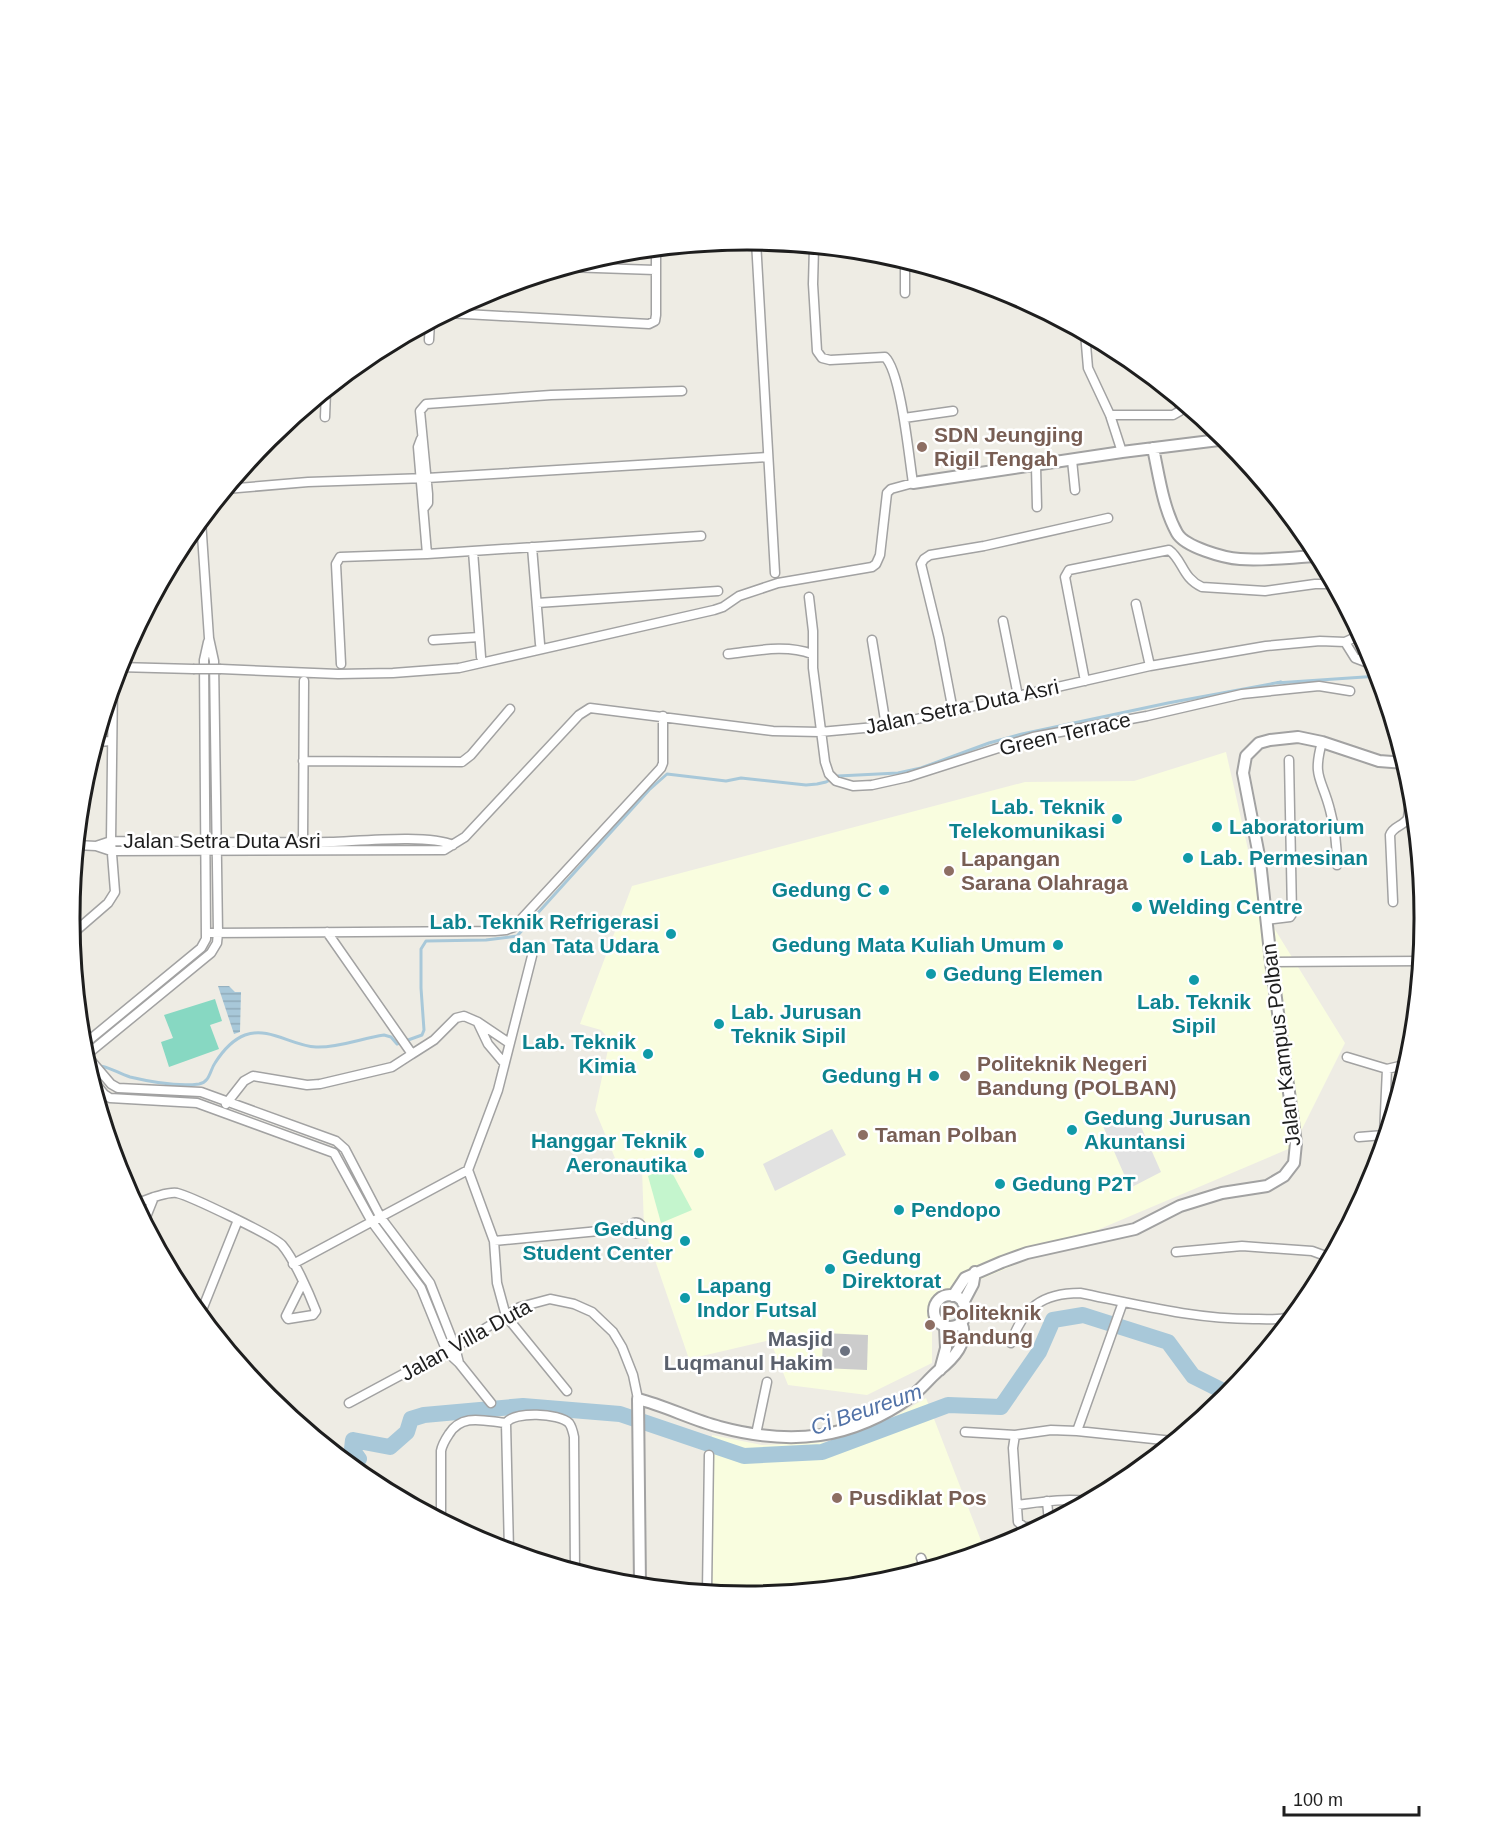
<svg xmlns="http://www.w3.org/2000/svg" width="1494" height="1836" font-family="Helvetica,sans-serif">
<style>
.education{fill:#f9fddf}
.religious{fill:#ccc}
.park{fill:#c4f5cd}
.pitch{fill:#87d8c2}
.parking{fill:#e2e2e2}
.water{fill:url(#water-rules)}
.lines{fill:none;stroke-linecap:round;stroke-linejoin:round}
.stream{stroke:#a8c8d9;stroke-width:3}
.river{stroke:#a8c8d9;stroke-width:16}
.minor-casing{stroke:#a2a2a2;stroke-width:11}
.tertiary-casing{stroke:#a2a2a2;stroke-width:14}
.minor{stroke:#fff;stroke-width:8}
.tertiary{stroke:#fff;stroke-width:10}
.minor-bridge-casing{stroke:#a2a2a2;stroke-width:11;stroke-linecap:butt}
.minor-bridge{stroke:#fff;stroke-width:8}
.education-dot{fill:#8d6e63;stroke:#fff;stroke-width:2}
.culture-dot{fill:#0f9aa8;stroke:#fff;stroke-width:2}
.worship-dot{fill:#6b7280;stroke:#fff;stroke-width:2}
.labels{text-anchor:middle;stroke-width:5;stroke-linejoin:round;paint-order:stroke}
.education-label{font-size:21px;font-weight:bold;fill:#785e54;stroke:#fff;text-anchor:start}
.street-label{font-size:21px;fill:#1e1e1e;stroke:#fff}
.culture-label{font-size:21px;font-weight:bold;fill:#0d838f;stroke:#fff;text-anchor:start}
.worship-label{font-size:21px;font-weight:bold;fill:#5b616d;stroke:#fff;text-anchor:end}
.water-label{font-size:22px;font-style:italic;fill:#5172a7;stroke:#fff}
.rim{fill:none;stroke:#1e1e1e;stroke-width:3}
</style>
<defs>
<pattern id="water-rules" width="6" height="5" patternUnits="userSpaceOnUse" patternTransform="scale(1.5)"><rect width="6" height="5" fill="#a8c8d9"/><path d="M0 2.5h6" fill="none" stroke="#90abba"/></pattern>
</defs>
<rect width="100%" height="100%" fill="#eeece4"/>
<path class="education" d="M 1226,752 L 1261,907 L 1345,1043 L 1293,1147 L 932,1300 L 932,1363 L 867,1395 L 788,1385 L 770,1340 L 689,1359 L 644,1228 L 642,1168 L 622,1175 L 595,1110 L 610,1040 L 601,1030 L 580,1024 L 632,886 L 1025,782 L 1134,781 Z
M 926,1398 L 985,1551 L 879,1583 L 747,1596 L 705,1592 L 712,1435 L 762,1445 L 829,1442 L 880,1425 Z"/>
<path class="religious" d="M 823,1333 L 868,1335 L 867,1370 L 822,1368 Z"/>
<path class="park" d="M 669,1167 L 692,1210 L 661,1223 L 648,1176 Z"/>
<path class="pitch" d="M 215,999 L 222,1021 L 210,1025 L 219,1049 L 169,1067 L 161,1042 L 173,1038 L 164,1015 Z"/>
<path class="parking" d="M 1135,1113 L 1161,1172 L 1130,1188 L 1103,1126 Z
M 832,1129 L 846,1155 L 775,1191 L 763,1164 Z"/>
<path class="water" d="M 218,986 L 229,986 L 235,992 L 241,992 L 240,1032 L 234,1034 Z"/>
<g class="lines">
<path class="stream" d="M 87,1067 C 104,1062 114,1072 130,1077 C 151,1082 177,1087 199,1084 C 210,1082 210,1070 215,1063 C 222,1052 232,1040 245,1035 C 269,1026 292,1046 316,1047 C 339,1048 362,1038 384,1035 L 391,1037 L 397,1044 L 422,1035 L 424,1030 L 421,988 L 421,949 L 426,941 L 486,940 L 517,936 L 649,790 L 667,774 L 726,781 L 741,778 L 806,785 L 817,784 L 826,782 L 838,776 L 898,773 L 921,768 L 989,743 L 1022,734 L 1168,703 L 1281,682 L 1276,683 L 1379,676"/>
<path class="river" d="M 350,1465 L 359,1459 L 352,1449 L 353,1440 L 390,1447 L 407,1432 L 411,1419 L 424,1415 L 523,1406 L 620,1414 L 744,1456 L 822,1452 L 948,1405 L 1001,1407 L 1039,1352 L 1053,1320 L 1083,1315 L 1168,1342 L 1193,1376 L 1229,1394"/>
<defs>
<path id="minor" d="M 756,241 L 775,573
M 905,261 L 905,293
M 567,267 L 655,270
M 447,313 L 649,324 L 655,321 L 656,315 L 656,249
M 1085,333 L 1088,368 L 1110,415 L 1122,452
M 429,340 L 430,322
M 1110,415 L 1173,415 L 1180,411 L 1180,401
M 325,417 L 326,391
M 904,418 L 953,411
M 421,439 L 418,447 L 427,554
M 1072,460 L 1075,490
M 1036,466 L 1037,507
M 226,489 L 308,482 L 427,478 L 768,457
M 424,508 L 428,503 L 428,494 L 420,411 L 426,404 L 551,395 L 682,391
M 532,547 L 540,644
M 473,551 L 481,657
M 809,597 L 813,631 L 813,668 L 825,762 L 829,774 L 836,781 L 853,786 L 872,785 L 908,777 L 1033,737 L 1147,716 L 1242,694 L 1319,686 L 1350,691
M 537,603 L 718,591
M 1136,604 L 1150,666
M 1003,621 L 1018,696
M 433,640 L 479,637
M 872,640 L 886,726
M 1345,642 L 1355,658 L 1376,666
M 728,654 C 756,651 785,644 812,654
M 341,664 L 336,564 L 340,557 L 427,554 L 701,536
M 118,667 L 193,669
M 221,669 L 338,674 L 393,673 L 459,668 L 714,610 L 723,607 L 739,596 L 778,583 L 872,567 L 876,564 L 880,555 L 887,493 L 891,489 L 913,483 C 909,458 901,372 885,357 L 830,360 L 822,358 L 817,351 L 813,284 L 814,247
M 1085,681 L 1065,577 L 1069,570 L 1169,550 C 1183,560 1182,578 1202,587 L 1265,591 L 1315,584 L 1334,584
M 953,711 L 939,638 L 921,564 L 924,559 L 930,555 L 984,546 L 1108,518
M 95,742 L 112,741
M 1322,742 C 1312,778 1322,778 1330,810 C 1335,828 1337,846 1337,865
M 303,761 L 462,762 L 471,755 L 510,709
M 303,841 L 304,681
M 76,845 L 96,846 L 111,851 L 444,850 L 465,837 L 579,715 L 590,708 L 773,731 L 820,732 L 886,726 L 1150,666 L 1266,646 L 1320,641 L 1345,642 L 1356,637 L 1362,637
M 96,846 L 111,841 C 184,842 257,843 330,842 C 360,841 429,834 453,845
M 1393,902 L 1390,835 C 1393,826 1404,826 1408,818 L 1412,785
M 1266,920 L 1290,917 L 1292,914 L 1289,760
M 327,932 L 412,1054 L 434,1040 L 456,1018 L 464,1016 L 478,1022 L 509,1043
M 207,933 L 495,931 L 506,930 L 514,927 L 661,768 L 663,763 L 663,716
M 71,935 L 108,903 L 115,892 L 111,841 L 113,682
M 532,956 L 498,1090 L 468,1170 L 494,1241 L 497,1283 L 506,1316 L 567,1391
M 1271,962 L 1421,961
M 478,1023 L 488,1044 L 504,1063
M 82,1046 L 201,948 L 206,939 L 204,660 L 208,642
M 82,1050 L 111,1084 L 118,1088 L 201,1092 L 336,1141 L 345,1149 L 381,1218 L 430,1283 L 455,1347 L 459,1363
M 84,1057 L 211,953 L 217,943 L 218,933 L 214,661 L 209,638 L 201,520
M 1347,1057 L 1387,1069
M 91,1078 L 104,1094 L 110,1098 L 197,1103 L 334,1153 L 372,1222 L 421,1288 L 447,1352 L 459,1363 L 491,1403
M 226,1104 L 244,1081 L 253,1076 L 307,1085 L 320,1084 L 392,1067 L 412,1054
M 1359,1137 L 1384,1135 L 1387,1069 L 1408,1064
M 136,1206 L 138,1203 L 154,1197
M 144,1222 L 154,1197 C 162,1195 169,1192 177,1193 C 190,1196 274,1236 282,1245 C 294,1259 309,1293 316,1311 L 313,1315 L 288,1319 L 286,1316 L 303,1282
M630.5 1228a5.5 5.5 0 1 1 11 0a5.5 5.5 0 1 1-11 0Z
M 494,1241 L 630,1228
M 1176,1252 L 1242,1246 L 1312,1251 L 1323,1255 L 1329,1261
M 293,1264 L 468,1170
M 200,1315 L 238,1220
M 1011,1343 C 1023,1308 1042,1293 1080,1293 C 1139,1305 1198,1320 1259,1319 C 1273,1319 1284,1321 1295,1314
M 349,1403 L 403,1374 L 424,1366 L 520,1307 L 550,1299 L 574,1304 L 592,1312 L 613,1332 L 622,1347 L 633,1375 L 638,1399
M 506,1423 C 514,1411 559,1413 569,1423 C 572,1427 573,1432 574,1437 L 575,1571
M 506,1423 L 509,1551
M 1077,1431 L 1123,1302
M 965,1432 L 1015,1435 L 1051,1430 L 1077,1431 L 1173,1441
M 756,1434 L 767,1382
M 1015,1435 L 1013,1448 L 1018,1522 L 1024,1527 L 1038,1527
M 1047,1501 L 1049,1522
M 1017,1505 C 1041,1502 1064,1498 1088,1501
M 441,1519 L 441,1451 C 442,1445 445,1440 449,1434 C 462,1413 484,1421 506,1423
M 921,1558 L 925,1569
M 707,1592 L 709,1455"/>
<path id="tertiary" d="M 1153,448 C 1159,476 1163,508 1177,533 C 1185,547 1224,558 1240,559 C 1265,561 1293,557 1319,556
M 913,483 L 1122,452 L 1227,439
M934 1311a16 16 0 1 1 32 0a16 16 0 1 1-32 0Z
M 953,1296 L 965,1278 L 1002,1262 L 1027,1253 L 1135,1229 L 1180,1206 L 1222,1193 L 1267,1186 L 1284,1176 L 1294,1163 L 1296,1143 L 1271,962 L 1260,861 L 1243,773 L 1246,756 L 1259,743 L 1270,740 L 1298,737 L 1322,742 L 1379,761 L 1405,763
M 963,1303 L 973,1284 L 975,1272
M 940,1370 L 946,1348 L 945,1327
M 640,1585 L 638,1399 C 666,1406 692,1420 720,1427 C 791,1446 851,1440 912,1396 C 921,1389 929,1379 938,1371 C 953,1359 970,1342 961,1322"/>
</defs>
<use href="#minor" class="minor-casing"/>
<use href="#tertiary" class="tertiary-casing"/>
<use href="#minor" class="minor"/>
<use href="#tertiary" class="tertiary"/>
<defs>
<path id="minor-bridge" d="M 193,669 L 221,669"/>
</defs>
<use href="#minor-bridge" class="minor-bridge-casing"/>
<use href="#minor-bridge" class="minor-bridge"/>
</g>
<g class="education-dot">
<circle cx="922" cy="447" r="6"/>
<circle cx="949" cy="871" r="6"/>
<circle cx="965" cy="1076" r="6"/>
<circle cx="863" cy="1135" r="6"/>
<circle cx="930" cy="1325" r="6"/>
<circle cx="837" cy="1498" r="6"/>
</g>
<g class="culture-dot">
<circle cx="1117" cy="819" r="6"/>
<circle cx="1217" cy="827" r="6"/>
<circle cx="1188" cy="858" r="6"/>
<circle cx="884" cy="890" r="6"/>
<circle cx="1137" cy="907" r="6"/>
<circle cx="671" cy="934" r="6"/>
<circle cx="1058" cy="945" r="6"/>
<circle cx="931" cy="974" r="6"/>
<circle cx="1194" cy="980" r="6"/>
<circle cx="719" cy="1024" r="6"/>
<circle cx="648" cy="1054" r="6"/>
<circle cx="934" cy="1076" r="6"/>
<circle cx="1072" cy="1130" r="6"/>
<circle cx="699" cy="1153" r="6"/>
<circle cx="1000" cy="1184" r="6"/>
<circle cx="899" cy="1210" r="6"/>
<circle cx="685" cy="1241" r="6"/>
<circle cx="830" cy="1269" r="6"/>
<circle cx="685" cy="1298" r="6"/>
</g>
<circle class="worship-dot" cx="845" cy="1351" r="6"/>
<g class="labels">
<g class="education-label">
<text x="934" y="442">SDN Jeungjing<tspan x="934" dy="24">Rigil Tengah</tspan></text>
<text x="961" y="866">Lapangan<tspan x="961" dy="24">Sarana Olahraga</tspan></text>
<text x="977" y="1071">Politeknik Negeri<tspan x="977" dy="24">Bandung (POLBAN)</tspan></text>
<text x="875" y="1142">Taman Polban</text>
<text x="942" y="1320">Politeknik<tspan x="942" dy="24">Bandung</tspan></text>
<text x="849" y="1505">Pusdiklat Pos</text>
</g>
<g class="street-label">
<text transform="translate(962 707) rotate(-12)" y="7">Jalan Setra Duta Asri</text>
<text transform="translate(1065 734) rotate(-13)" y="7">Green Terrace</text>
<text x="222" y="848">Jalan Setra Duta Asri</text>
<text transform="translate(1281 1045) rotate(-97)" y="7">Jalan Kampus Polban</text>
<text transform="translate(466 1340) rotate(-29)" y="7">Jalan Villa Duta</text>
</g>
<g class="culture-label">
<text x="1105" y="814" text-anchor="end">Lab. Teknik<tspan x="1105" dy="24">Telekomunikasi</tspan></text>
<text x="1229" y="834">Laboratorium</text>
<text x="1200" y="865">Lab. Permesinan</text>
<text x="872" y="897" text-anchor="end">Gedung C</text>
<text x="1149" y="914">Welding Centre</text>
<text x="659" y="929" text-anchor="end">Lab. Teknik Refrigerasi<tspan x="659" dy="24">dan Tata Udara</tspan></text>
<text x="1046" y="952" text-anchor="end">Gedung Mata Kuliah Umum</text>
<text x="943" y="981">Gedung Elemen</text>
<text x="1194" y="1009" text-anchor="middle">Lab. Teknik<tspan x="1194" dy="24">Sipil</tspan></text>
<text x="731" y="1019">Lab. Jurusan<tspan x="731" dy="24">Teknik Sipil</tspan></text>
<text x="636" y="1049" text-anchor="end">Lab. Teknik<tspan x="636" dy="24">Kimia</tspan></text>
<text x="922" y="1083" text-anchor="end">Gedung H</text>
<text x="1084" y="1125">Gedung Jurusan<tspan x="1084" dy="24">Akuntansi</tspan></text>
<text x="687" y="1148" text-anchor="end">Hanggar Teknik<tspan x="687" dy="24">Aeronautika</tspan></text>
<text x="1012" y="1191">Gedung P2T</text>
<text x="911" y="1217">Pendopo</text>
<text x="673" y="1236" text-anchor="end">Gedung<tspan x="673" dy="24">Student Center</tspan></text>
<text x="842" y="1264">Gedung<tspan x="842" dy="24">Direktorat</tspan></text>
<text x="697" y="1293">Lapang<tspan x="697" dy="24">Indor Futsal</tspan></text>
</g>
<g class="worship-label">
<text x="833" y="1346">Masjid<tspan x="833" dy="24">Luqmanul Hakim</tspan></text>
</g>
<g class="water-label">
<text transform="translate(866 1409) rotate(-19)" y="8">Ci Beureum</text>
</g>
</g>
<path d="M0 0H1494V1836H0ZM747 250H747A667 667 0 0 1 1414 917V919A667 667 0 0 1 747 1586H747A667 667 0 0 1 80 919V917A667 667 0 0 1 747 250Z" fill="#fff" fill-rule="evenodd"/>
<path class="rim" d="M747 250H747A667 667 0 0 1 1414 917V919A667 667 0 0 1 747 1586H747A667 667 0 0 1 80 919V917A667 667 0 0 1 747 250Z"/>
<path d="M1284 1806v9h135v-9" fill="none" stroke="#1e1e1e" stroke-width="3"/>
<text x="1293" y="1806" font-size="18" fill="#1e1e1e" stroke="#ffffff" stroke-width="4.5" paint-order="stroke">100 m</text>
</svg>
